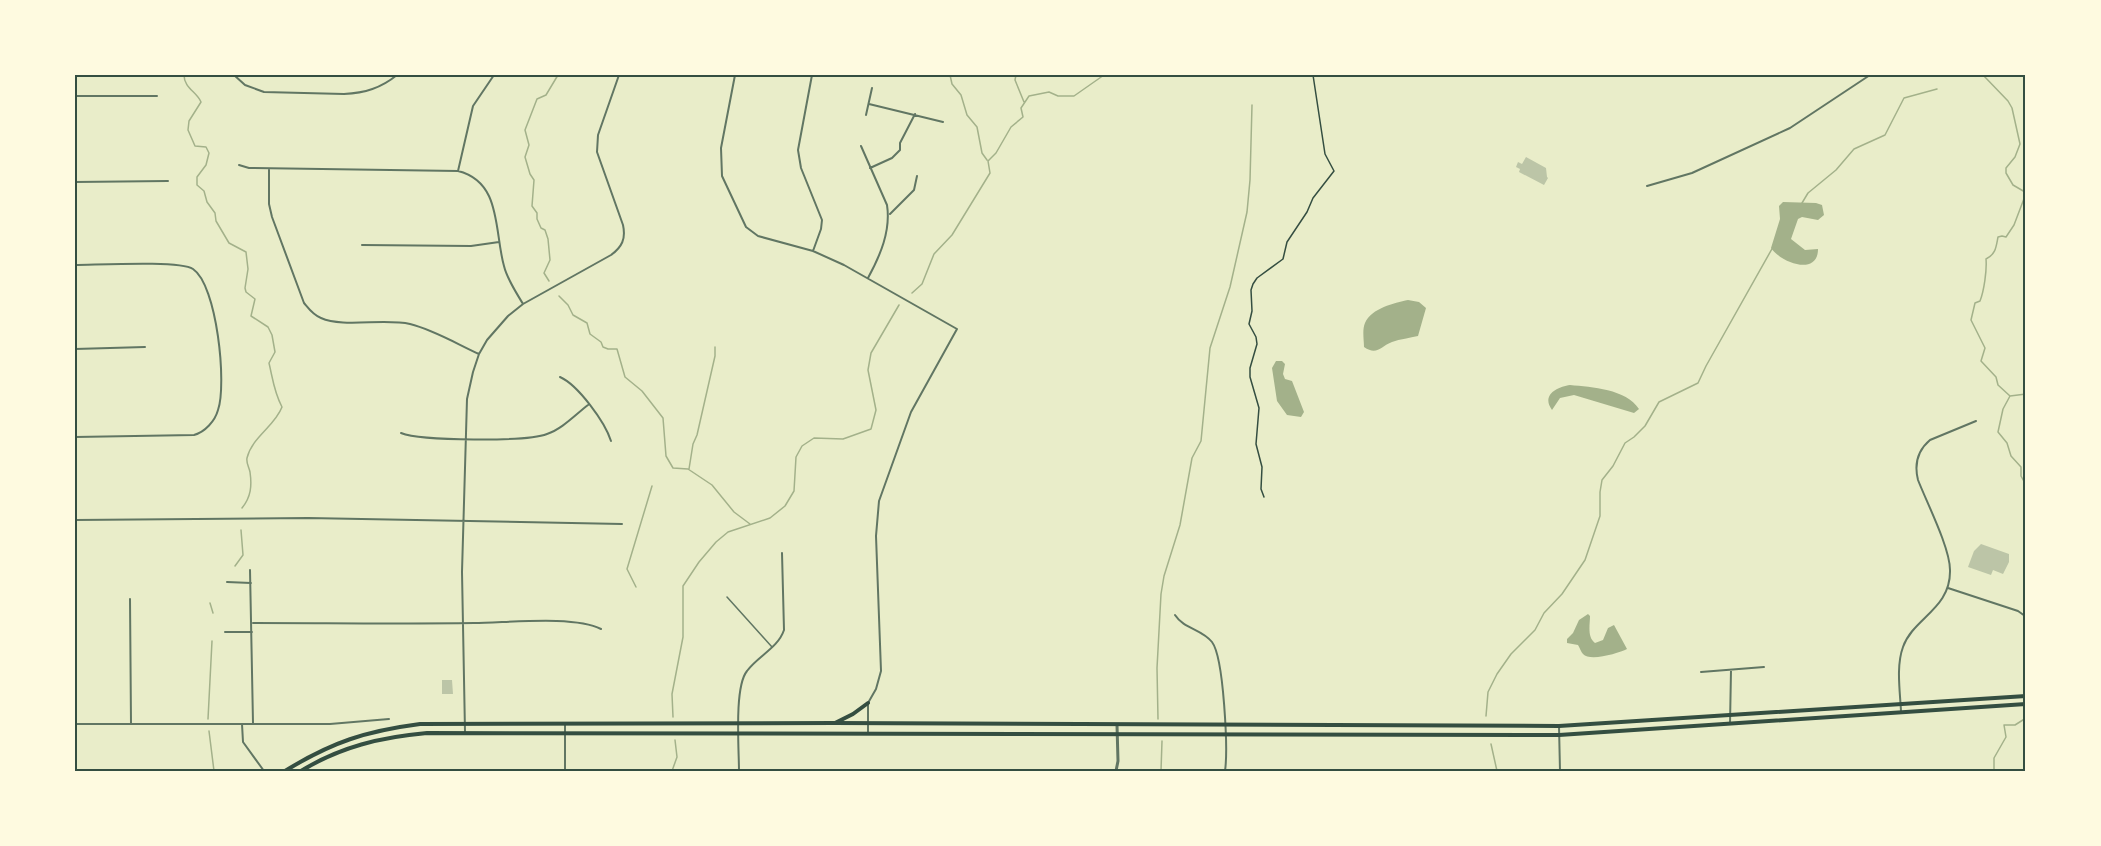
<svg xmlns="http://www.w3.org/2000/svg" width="2101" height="846" font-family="'Noto Serif',serif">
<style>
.water{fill:#a3b18a}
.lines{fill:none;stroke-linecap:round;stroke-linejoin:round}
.stream{stroke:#a3b18a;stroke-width:1.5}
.building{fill:#bcc5a7}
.path{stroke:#344e41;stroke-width:1.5}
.service{stroke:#617663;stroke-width:1.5}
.minor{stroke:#617663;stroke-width:2}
.tertiary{stroke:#617663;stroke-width:3}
.secondary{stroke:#344e41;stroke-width:4}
.neatline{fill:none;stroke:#344e41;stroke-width:2}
</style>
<rect width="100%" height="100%" fill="#e9edc9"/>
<path class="water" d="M 1783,202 L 1816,203 L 1822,205 L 1824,215 L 1818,220 L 1802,217 L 1798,219 L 1791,239 L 1805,250 L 1818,249 C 1818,277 1780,262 1771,248 L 1780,219 L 1779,206 Z
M 1408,300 L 1419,302 L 1426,308 L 1418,336 C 1410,338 1400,339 1392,342 C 1381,346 1377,356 1364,347 C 1364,340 1362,330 1365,323 C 1372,308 1394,303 1408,300 Z
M 1276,361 L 1282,361 L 1285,364 L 1283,374 L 1285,379 L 1292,381 L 1304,412 L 1301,417 L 1287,415 L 1277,401 L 1272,368 Z
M 1570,385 C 1592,387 1626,389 1639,409 L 1634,413 L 1574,395 L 1560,398 L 1552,410 C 1541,395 1557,387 1570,385 Z
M 1588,614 L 1590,616 C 1590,625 1587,637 1595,643 L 1603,640 L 1608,628 L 1614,625 L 1627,649 C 1619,653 1590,662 1583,654 C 1581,652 1580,648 1578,645 L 1567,643 L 1567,639 L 1573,633 L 1579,620 Z"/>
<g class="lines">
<path class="stream" d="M 184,75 C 184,88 197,92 201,102 L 189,121 L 188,130 L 195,146 L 206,147 L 209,153 L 206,165 L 197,177 L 197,185 L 204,191 L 207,202 L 215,213 L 216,221 L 229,243 L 246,252 L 248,269 L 245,288 L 246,292 L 255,299 L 251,316 L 268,327 L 272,335 L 275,352 L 269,363 C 273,380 274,392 282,407 C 275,426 252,437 247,458 C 246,463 249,467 250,472 C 252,486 251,497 242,508
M 950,75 L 952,84 L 961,95 L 967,115 L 977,127 L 982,153 L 987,160
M 1016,75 L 1015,80 L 1024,102
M 1983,75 L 2008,101 L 2012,108 L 2020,144 L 2015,157 L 2006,168 L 2006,173 L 2013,185 L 2025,192 L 2025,196 L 2014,225 L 2006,237 L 2002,236 L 1998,237 C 1996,247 1996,254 1986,259 C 1987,270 1984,291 1980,301 L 1975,303 L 1971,320 L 1985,348 L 1981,361 L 1996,377 L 1998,385 L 2010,396 L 2003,409 L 1998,432 L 2007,443 L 2011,456 L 2021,467 L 2021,476 L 2026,485
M 1802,203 L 1808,193 L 1836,170 L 1854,149 L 1885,135 L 1904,98 L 1937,89
M 549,281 L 544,273 L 550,260 L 548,239 L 545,230 L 541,228 L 537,219 L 537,213 L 532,206 L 534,180 L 530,174 L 525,157 L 529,145 L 525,130 L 537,99 L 546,95 L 558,75
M 912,293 L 922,284 L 934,254 L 952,235 L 990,173 L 988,161 L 996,153 L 1011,127 L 1023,117 L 1021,108 L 1029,96 L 1049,92 L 1058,96 L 1074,96 L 1104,75
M 559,296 L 568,305 L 573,315 L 587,323 L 590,334 L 601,342 L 603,347 L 608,349 L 617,349 L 625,377 L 642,391 L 663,418 L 666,456 L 673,468 L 688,469 L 712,485 L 734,512 L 750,524
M 2010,396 L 2026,394
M 689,469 L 693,444 L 697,435 L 715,356 L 715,347
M 235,566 L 243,555 L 241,530
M 636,587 L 627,569 L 652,486
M 210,603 L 213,613
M 1486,716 L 1488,692 L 1497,674 L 1511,654 L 1535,630 L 1544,613 L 1562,594 L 1585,560 L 1600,516 L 1600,492 L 1602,480 L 1613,466 L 1625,443 L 1634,437 L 1645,426 L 1659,402 L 1698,383 L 1706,366 L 1773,247
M 673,717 L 672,694 L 683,637 L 683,586 L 699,562 L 716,542 L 728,532 L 770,518 L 785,506 L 794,491 L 796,457 L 802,446 L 814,438 L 843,439 L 871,429 L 876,410 L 868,370 L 871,353 L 899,305
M 208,719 L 212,641
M 1158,719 L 1157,668 L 1161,594 L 1164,576 L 1180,525 L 1192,458 L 1201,441 L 1210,348 L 1230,287 L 1247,212 L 1250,180 L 1252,105
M 209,731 L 214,771
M 1491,744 L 1497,771
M 672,771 L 677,757 L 675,740
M 1161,771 L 1162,741
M 1996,771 L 1994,770 L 1994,758 L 2006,737 L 2004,725 L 2015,725 L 2026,718"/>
</g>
<path class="building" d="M 1526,157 L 1546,168 L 1547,177 L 1548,178 L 1544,185 L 1519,172 L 1520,169 L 1516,167 L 1518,162 L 1522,164 Z
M 1981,544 L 2009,554 L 2009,562 L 2003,574 L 1993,570 L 1991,575 L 1968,567 L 1974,551 Z
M 442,680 L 452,680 L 453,694 L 442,694 Z"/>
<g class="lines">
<path class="path" d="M 1264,497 L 1261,489 L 1262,467 L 1256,444 L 1259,408 L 1250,377 L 1250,368 L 1257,344 L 1256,337 L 1249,324 L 1252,311 L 1251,290 L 1253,284 L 1257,278 L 1283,259 L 1287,242 L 1307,212 L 1313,198 L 1334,171 L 1325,154 L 1313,75"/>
<path class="service" d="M 727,597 L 772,647"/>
<path class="minor" d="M 234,75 L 245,85 L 264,92 L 344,94 C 365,93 381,88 397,75
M 735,75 L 721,148 L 722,176 L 746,227 L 758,236 L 813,251 L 844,265 L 957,329 L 911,412 L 879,501 L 876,536 L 881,671 L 876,689 L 868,703 L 868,733
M 812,75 L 798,150 L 801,168 L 822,220 L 821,229 L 813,251
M 75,96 L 157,96
M 869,104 L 943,122
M 866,115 L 872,88
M 861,146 L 887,205 C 891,231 880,256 868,278
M 239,165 L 249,168 L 458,171 C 502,182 494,231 504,266 C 507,279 516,292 523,304
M 870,168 L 892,158 L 900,150 L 900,143 L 915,114
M 269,170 L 269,204 L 272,217 L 304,303 C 309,309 313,315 321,318 C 343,328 384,318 410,324 C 434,330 457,344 479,354
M 458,171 L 473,106 L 494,75
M 75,182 L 168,181
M 1647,186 L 1692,173 L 1790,128 L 1870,75
M 890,214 L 914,190 L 917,176
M 362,245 L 471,246 L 499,242
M 75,265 C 96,265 180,260 193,269 C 217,285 227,384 218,410 C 215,421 205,432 194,435 L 75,437
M 75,349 L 145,347
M 560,377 C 578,385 605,422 611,441
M 401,433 C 421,441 527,442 547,434 C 562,429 575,415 588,405
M 75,520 L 308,518 L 622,524
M 250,570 L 253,723
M 227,582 L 251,583
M 1948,588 L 2018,611 L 2025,616
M 130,599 L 131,724
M 1175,615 C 1184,629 1202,629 1212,642 C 1224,658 1228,750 1225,771
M 253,623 C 326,623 400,624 474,623 C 506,623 574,615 601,629
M 225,632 L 252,632
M 1701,672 L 1764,667
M 1901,711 C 1900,691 1896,666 1903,647 C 1913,618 1951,609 1950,570 C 1950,548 1927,503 1918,480 C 1914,464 1917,451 1930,440 L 1976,421
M 75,724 L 330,724 L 389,719
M 242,724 L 243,742 L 264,771
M 565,724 L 565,771
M 1730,724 L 1731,670
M 1559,726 L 1560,771
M 465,732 L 462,572 L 467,399 L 473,372 L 479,354 L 487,340 L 508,316 L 523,304 L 611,255 C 622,247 626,239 623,225 L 597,152 L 598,135 L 619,75
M 739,771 C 739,749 734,687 747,671 C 758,656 778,648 784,630 L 782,553
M 2024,771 L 2026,759"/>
<path class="tertiary" d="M 1116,771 L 1118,761 L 1117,725"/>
<path class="secondary" d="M 835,723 L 853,714 L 868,703
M 285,771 C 332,742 366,731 420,724 L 834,723 L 1559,726 L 2026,696
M 301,771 C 340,747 381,737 427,733 L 1559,735 L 2026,704"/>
</g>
<rect width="2101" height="846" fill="none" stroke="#fefae0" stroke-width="153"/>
<rect x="76" y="76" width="1948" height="694" class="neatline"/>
</svg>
